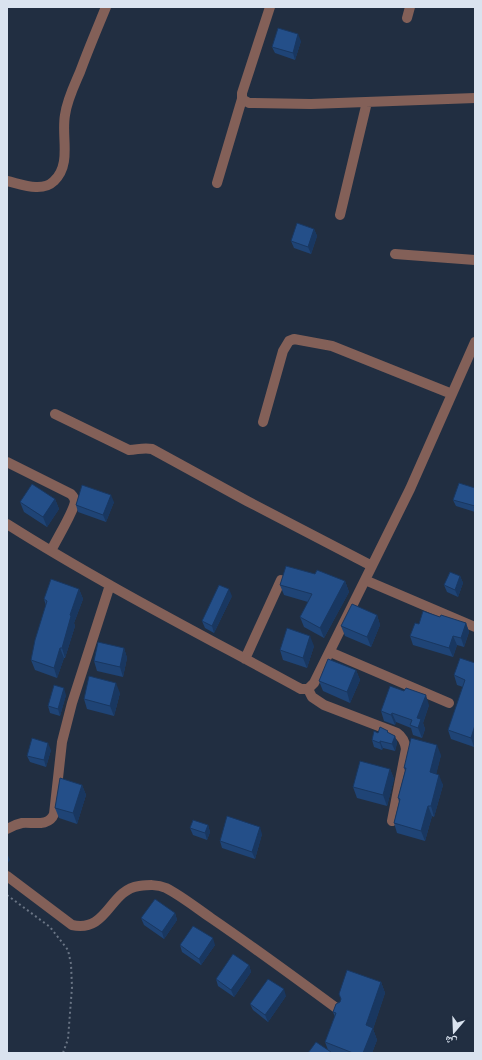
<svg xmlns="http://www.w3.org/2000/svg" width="482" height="1060" font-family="Quicksand,'Noto Naskh Arabic',sans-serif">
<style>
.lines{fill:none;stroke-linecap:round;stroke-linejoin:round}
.path{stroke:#6a7585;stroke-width:2;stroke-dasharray:2 3;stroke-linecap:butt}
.minor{stroke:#836058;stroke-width:10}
.wall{fill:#1f4476}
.shaded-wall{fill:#193760}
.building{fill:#244f89;stroke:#193760}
</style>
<rect width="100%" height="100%" fill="#212e41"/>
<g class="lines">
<path class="path" d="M 7,895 L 50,927 L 68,950 L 71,964 L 72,987 L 68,1039 L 63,1053"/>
<path class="minor" d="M 407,18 L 410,7
M 242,99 L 249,103 L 311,104 L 475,98
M 7,181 C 21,184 42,193 54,181 C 72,164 61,137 65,115 C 67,100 74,86 80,72 C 88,50 97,29 106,7
M 217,183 L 242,99 L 242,93 L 270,7
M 340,215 L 367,102
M 395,254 L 475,260
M 55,414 L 129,450 C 137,450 143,447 152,449 L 247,501 L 372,566
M 263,422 L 283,351 L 289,341 L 294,339 L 332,346 L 452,394
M 7,462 L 71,494 C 73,496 75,498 75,502 C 73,513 56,540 51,551
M 7,524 C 102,584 202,635 301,689 L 308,689 L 314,683 L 410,489 L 475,342
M 365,580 L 475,627
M 330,652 L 449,703
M 245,659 L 281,580
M 308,689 L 312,697 L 324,705 L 397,733 C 403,737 405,742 406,749 L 392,821
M 7,829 C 12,826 17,824 22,823 C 33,822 49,827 54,814 L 62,742 L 72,703 L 110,585
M 7,876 L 72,925 C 108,933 109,890 139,886 C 148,885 157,884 166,888 C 180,895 198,909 211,918 C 255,948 297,979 339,1010"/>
</g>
<path class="wall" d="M 301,41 L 295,60 L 275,53 L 272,47 Z
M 314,229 L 317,236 L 311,254 L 294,248 L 291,241 Z
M 475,488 L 475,512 L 456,506 L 453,500 Z
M 55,499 L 59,509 L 47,527 L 24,512 L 20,502 Z
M 114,502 L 106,522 L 78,512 L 76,505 Z
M 315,574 L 345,581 L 349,592 L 324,638 L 304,627 L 300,617 L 308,602 L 284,595 L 280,585 Z
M 460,576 L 463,583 L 458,597 L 447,592 L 444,585 Z
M 79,589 L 83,599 L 74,623 L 75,626 L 65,658 L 64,658 L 57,678 L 35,670 L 31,660 L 46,606 L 44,599 Z
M 232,596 L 214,633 L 205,628 L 202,621 Z
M 377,615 L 380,625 L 371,647 L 345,636 L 341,626 Z
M 440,617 L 466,623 L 469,632 L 464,647 L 457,645 L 453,657 L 413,645 L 410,636 L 419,624 Z
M 314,646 L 307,668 L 283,660 L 280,650 Z
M 124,648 L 127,658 L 123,677 L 97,671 L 94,661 Z
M 475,663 L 474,747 L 451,739 L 448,730 L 463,687 L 457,685 L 454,675 Z
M 356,670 L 360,680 L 350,703 L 323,691 L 319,681 Z
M 120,693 L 114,716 L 87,709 L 84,699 Z
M 66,695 L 60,716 L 50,713 L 48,706 Z
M 429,705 L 423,723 L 425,729 L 422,738 L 413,735 L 411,728 L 396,722 L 395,725 L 384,721 L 381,711 Z
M 378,733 L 389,733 L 395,736 L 397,743 L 395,751 L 383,748 L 382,750 L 374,747 L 372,740 Z
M 51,750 L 46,767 L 30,762 L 27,756 Z
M 441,755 L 436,774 L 443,785 L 434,817 L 432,816 L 425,841 L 397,833 L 394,823 L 399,802 L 398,798 L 405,771 L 404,768 Z
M 390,769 L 394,779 L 387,806 L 357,798 L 353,787 Z
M 82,785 L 86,795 L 77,824 L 59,818 L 55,808 Z
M 208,825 L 210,832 L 207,840 L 193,835 L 190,828 Z
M 262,834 L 255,859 L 222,848 L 220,841 Z
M 175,913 L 177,920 L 164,939 L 144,925 L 141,918 Z
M 180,945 L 215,945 L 201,965 L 182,952 Z
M 249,965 L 251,972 L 234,997 L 218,986 L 216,979 Z
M 381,982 L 385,993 L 373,1029 L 377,1040 L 372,1053 L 308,1053 L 328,1050 L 325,1042 L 335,1017 L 333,1012 Z
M 286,996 L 268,1022 L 253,1010 L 250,1004 Z"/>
<path class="shaded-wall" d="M 298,34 L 301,41 L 295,60 L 293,53 Z
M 314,229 L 317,236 L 311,254 L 308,247 Z
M 111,495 L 114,502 L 106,522 L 103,515 Z
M 55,499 L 59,509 L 47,527 L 43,517 Z
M 460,576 L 463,583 L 458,597 L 455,590 Z
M 345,581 L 349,592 L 324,638 L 320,628 Z
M 79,589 L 83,599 L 74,623 L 75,626 L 65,658 L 62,648 L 70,615 Z
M 229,589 L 232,596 L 214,633 L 212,626 Z
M 377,615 L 380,625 L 371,647 L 367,637 Z
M 466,623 L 469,632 L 464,647 L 461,638 Z
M 310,636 L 314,646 L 307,668 L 303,658 Z
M 453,636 L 457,645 L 453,657 L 449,648 Z
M 60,648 L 64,658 L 57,678 L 54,668 Z
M 124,648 L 127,658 L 123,677 L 120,667 Z
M 356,670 L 360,680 L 350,703 L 347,692 Z
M 116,683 L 120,693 L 114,716 L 110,706 Z
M 64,688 L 66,695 L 60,716 L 58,709 Z
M 426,695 L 429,705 L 423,723 L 425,729 L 422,738 L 418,728 L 417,718 Z
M 392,713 L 396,722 L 395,725 L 391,715 Z
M 475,725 L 475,745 L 474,747 L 471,738 Z
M 395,736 L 397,743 L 395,751 L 392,744 Z
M 380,741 L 383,748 L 382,750 L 380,743 Z
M 48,743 L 51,750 L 46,767 L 44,760 Z
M 437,745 L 441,755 L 434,783 L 430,772 Z
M 390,769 L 394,779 L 387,806 L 383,795 Z
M 439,775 L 443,785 L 434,817 L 431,806 Z
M 82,785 L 86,795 L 77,824 L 73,813 Z
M 428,806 L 432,816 L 425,841 L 421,831 Z
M 208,825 L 210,832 L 207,840 L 205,833 Z
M 260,827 L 262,834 L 255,859 L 252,852 Z
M 7,853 L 10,860 L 7,864 Z
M 175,913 L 177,920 L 164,939 L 162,932 Z
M 213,938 L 215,945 L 201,965 L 199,959 Z
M 249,965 L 251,972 L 234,997 L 231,990 Z
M 381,982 L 385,993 L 373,1029 L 377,1040 L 372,1053 L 363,1053 L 366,1025 Z
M 284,989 L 286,996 L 268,1022 L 265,1015 Z"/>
<path class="building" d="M 278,28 L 298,34 L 293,53 L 272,47 Z
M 297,223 L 314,229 L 308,247 L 291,241 Z
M 459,483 L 475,488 L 475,508 L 474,508 L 475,506 L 453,500 Z
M 32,484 L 55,499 L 43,517 L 20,502 Z
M 82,485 L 111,495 L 103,515 L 76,505 Z
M 286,566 L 315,574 L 317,570 L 345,581 L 320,628 L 300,617 L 312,594 L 280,585 Z
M 450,572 L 460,576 L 455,590 L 444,585 Z
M 51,579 L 79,589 L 70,615 L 71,616 L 62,648 L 60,648 L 54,668 L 31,660 L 35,640 L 47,601 L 44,599 Z
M 219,585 L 229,589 L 212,626 L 202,621 Z
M 352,604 L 377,615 L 367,637 L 341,626 Z
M 423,611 L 440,617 L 441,615 L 466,623 L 461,638 L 453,636 L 449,648 L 410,636 L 415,623 L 419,624 Z
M 287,628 L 310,636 L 303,658 L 280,650 Z
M 98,642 L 124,648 L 120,667 L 94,661 Z
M 460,658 L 475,663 L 475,725 L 471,738 L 448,730 L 465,680 L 454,675 Z
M 328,659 L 356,670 L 347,692 L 319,681 Z
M 89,676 L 116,683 L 110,706 L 84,699 Z
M 54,685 L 64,688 L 58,709 L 48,706 Z
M 390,686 L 404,691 L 406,688 L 426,695 L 417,718 L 421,719 L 418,728 L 410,725 L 412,720 L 392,713 L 391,715 L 381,711 Z
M 380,727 L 388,731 L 387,732 L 395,736 L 392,744 L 380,741 L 380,743 L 372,740 L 374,731 L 378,733 Z
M 32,738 L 48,743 L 44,760 L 27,756 Z
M 411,738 L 437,745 L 430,772 L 439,775 L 431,806 L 428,806 L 421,831 L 394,823 L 400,799 L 398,798 L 406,768 L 404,768 Z
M 360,761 L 390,769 L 383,795 L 353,787 Z
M 60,778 L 82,785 L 73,813 L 55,808 Z
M 227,816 L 260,827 L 252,852 L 220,841 Z
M 193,820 L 208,825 L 205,833 L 190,828 Z
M 155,899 L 175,913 L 162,932 L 141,918 Z
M 193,926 L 213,938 L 199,959 L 180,945 Z
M 233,954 L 249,965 L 231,990 L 216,979 Z
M 347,970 L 381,982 L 366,1025 L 373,1028 L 363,1053 L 353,1053 L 325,1042 L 336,1013 L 333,1012 L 336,1004 L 340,1002 L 341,999 L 339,994 Z
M 268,979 L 284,989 L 265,1015 L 250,1004 Z
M 316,1042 L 331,1052 L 331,1053 L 308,1053 Z"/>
<rect width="482" height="1060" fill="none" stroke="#dae3ef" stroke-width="16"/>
<g transform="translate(454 1032) rotate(199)" stroke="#212e41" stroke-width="3" paint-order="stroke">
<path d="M0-3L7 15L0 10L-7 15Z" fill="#dae3ef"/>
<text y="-6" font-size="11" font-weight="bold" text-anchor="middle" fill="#dae3ef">ش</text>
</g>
</svg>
